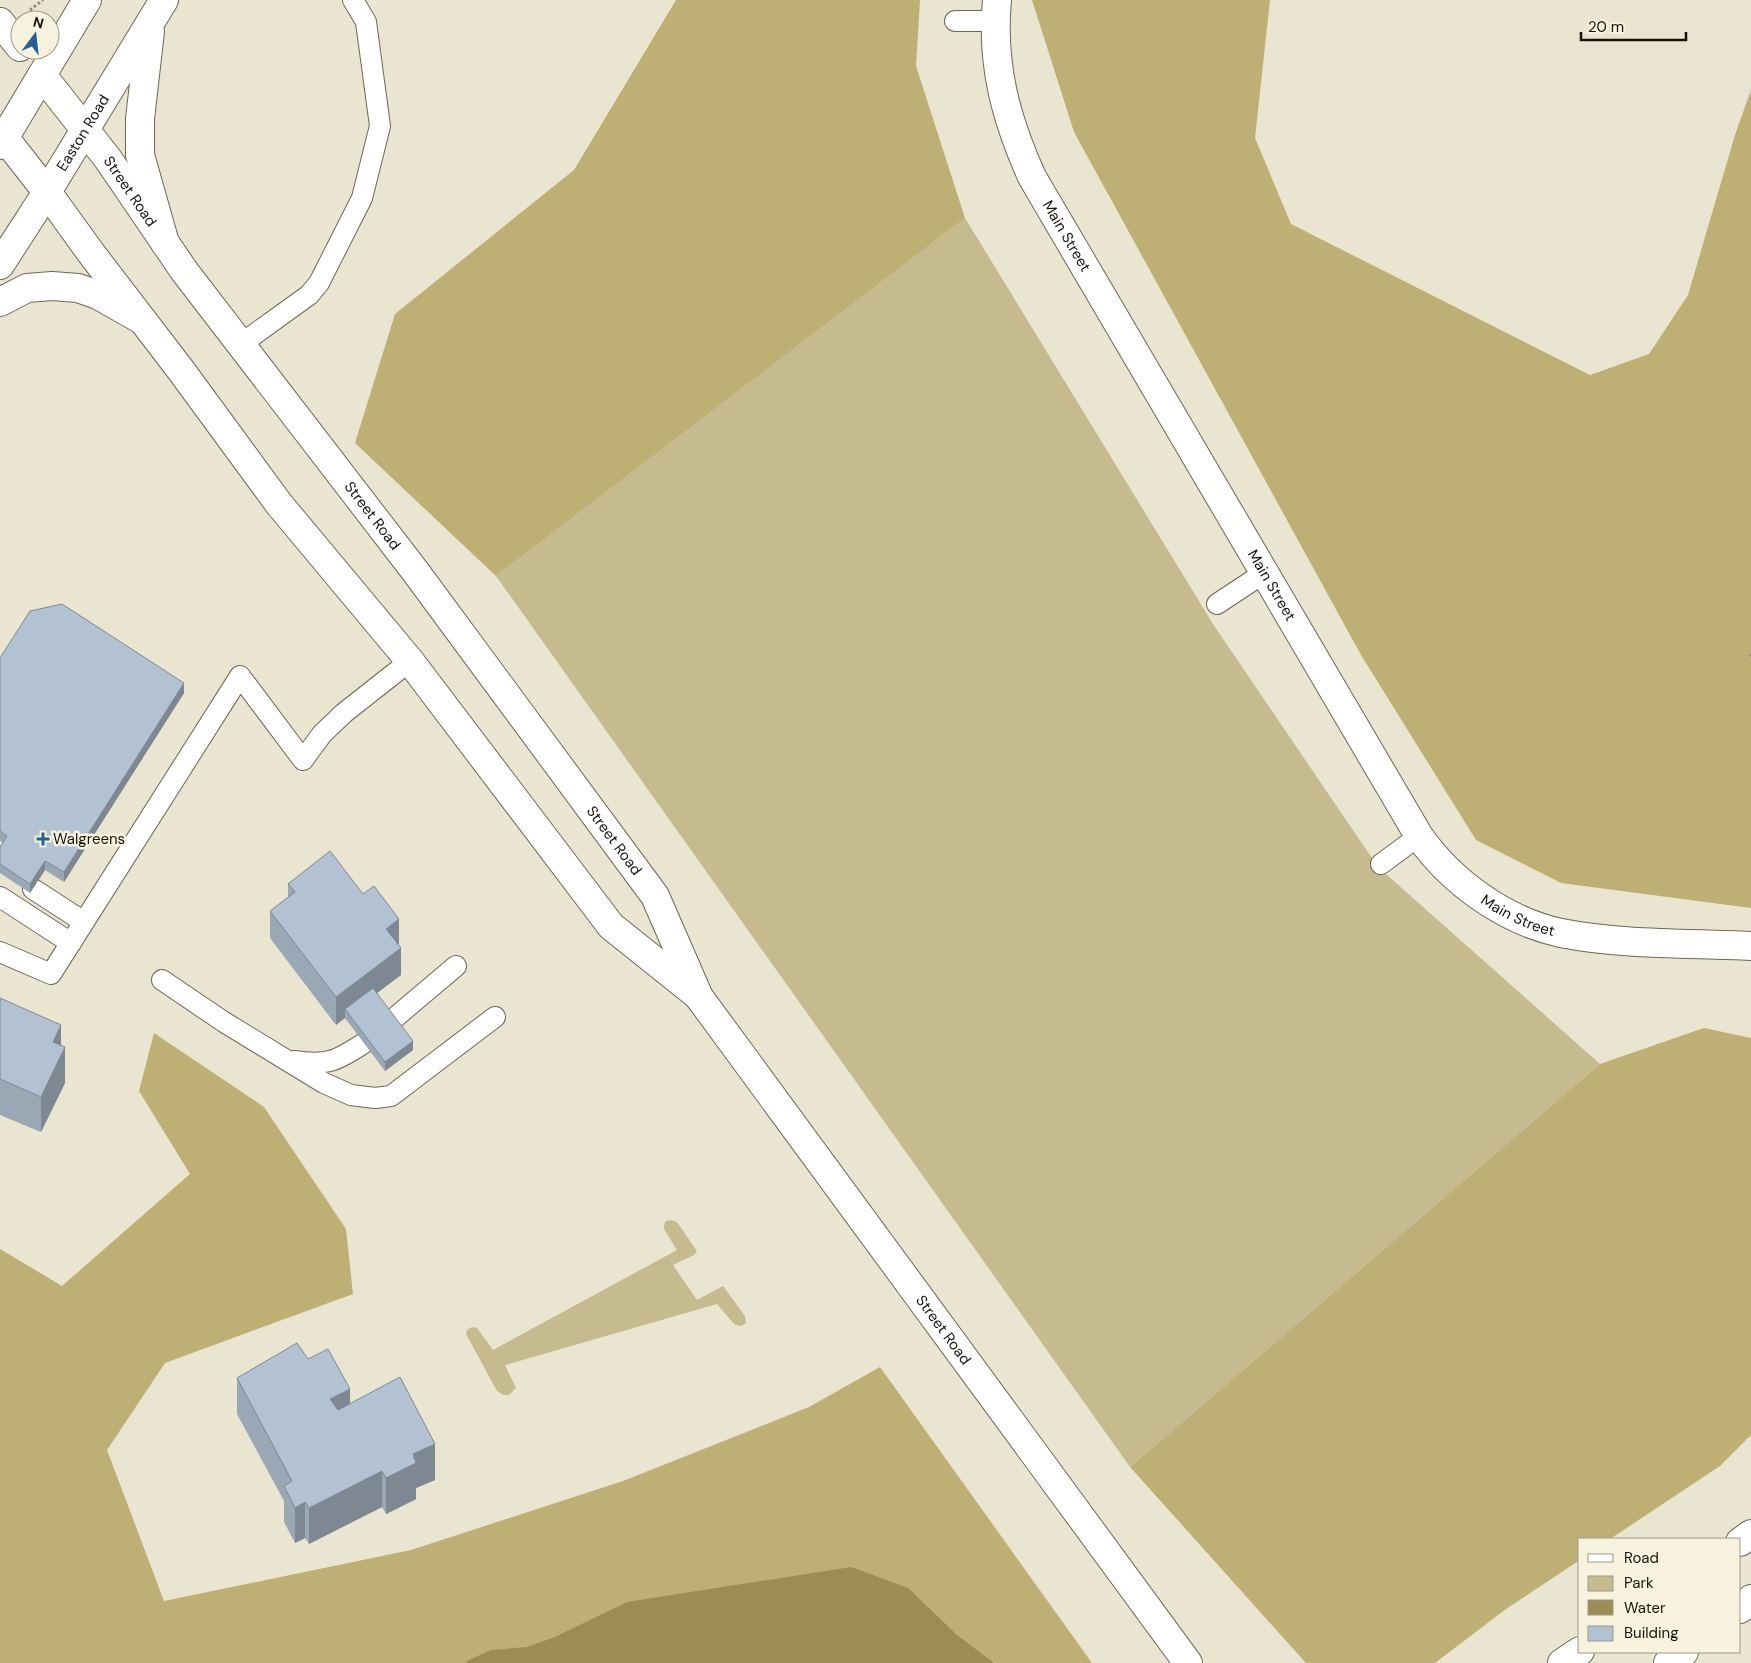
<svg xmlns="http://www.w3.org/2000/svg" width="1751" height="1663" font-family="'DM Sans',sans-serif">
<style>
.green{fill:#c6bb8f}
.forest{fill:#beaf75}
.water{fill:#9b8d53}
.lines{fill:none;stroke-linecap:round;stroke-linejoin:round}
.lane-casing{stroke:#6d6856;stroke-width:22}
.street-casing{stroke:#6d6856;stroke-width:30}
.secondary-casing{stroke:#6d6856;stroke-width:30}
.primary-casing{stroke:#6d6856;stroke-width:30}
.highway-casing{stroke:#6d6856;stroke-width:30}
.path{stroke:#8b8779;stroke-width:3;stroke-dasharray:2.5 2.5;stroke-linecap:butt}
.lane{stroke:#fff;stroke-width:20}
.street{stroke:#fff;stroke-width:28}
.secondary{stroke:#fff;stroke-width:28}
.primary{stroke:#fff;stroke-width:28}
.highway{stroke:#fff;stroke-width:28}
.wall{fill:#9aa7b5}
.shaded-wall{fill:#7d8893}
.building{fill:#b3c2d2;stroke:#7d8893}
.poi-dot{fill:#276098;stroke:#f7f2dd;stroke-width:2}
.labels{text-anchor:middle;stroke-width:5;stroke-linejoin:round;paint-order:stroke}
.street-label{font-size:15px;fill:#15130c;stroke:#f7f2dd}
.poi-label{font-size:15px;fill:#15130c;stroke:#f7f2dd;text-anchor:start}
</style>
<rect width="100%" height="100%" fill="#eae5d0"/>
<path class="green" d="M 965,218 L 1213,624 L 1378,867 L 1600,1064 L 1130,1467 L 496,576 Z
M 671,1220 L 677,1222 L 697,1251 L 694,1255 L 673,1265 L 697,1300 L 723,1286 L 745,1316 L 746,1323 L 741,1326 L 735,1325 L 717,1304 L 505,1365 L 516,1388 L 509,1395 L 503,1395 L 497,1391 L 466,1334 L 467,1330 L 472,1327 L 477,1328 L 493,1350 L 677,1250 L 664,1229 L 664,1225 L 666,1221 Z"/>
<path class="forest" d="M 676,0 L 920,0 L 916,66 L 965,218 L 496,576 L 355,443 L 395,314 L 574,170 Z
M 1032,0 L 1270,0 L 1255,138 L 1291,224 L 1590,375 L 1649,354 L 1688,295 L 1735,135 L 1751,90 L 1751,908 L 1561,883 L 1476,840 L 1361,655 L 1074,132 Z
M 1704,1028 L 1751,1038 L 1751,1435 L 1720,1466 L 1610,1539 L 1580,1539 L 1580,1560 L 1506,1609 L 1435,1663 L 1306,1663 L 1130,1467 L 1600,1064 Z
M 154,1033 L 264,1107 L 346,1229 L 353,1294 L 165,1363 L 107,1450 L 164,1601 L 411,1550 L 623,1481 L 809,1407 L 880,1367 L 1092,1663 L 0,1663 L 0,1249 L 62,1286 L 190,1174 L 139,1091 Z"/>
<path class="water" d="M 851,1567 L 908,1588 L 957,1635 L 994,1663 L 467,1663 L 467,1661 L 491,1650 L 527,1647 L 555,1637 L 627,1602 Z"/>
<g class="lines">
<defs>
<path id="lane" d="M 955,21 L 995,21
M 241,344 L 309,295 L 319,283 L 362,198 L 380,126 L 366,22 L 353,0
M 1217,604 L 1264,573
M 1381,864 L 1419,836
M 33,889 L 84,922
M 0,897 L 71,943
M 0,952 L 51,974 L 240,676 L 303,760 L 322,734 L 344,713 L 410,661
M 162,980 L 224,1022 L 324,1083 L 351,1095 L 375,1098 L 391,1096 L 495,1017
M 391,1021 L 456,966
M 294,1061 C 327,1066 337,1061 364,1043"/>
<g id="street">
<path id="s1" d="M 997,0 C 991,65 1006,119 1032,177 L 1419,836 C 1451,882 1505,921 1561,933 C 1622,945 1689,943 1751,946"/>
<path d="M 1740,1542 L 1751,1534"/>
<path d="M 1740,1609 L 1751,1599"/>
<path d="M 1562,1663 L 1580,1651"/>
<path d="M 1668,1663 L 1684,1652"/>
</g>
<path id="secondary" d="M 0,22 L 20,47"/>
<g id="primary">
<path id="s2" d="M 42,75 L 108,159 L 185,272 L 415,571 L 655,896 L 699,997 L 1188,1663"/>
<path d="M 4,137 L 47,192 L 91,253 L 180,369 L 279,504 L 410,661 L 611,926 L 696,994"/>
</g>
<g id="highway">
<path d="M 150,31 L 140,119 L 140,155 L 165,243"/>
<path d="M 0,145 L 87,0"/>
<path id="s3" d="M 0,265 L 47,192 L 164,0"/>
<path d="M 0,302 L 27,288 L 52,286 L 78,288 L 98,295 L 142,320"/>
</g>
</defs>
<use href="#lane" class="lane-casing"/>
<use href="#street" class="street-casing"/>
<use href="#secondary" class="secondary-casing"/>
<use href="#primary" class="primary-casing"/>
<use href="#highway" class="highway-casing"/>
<path class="path" d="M 30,10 L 43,0
M 1751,654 L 1751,657"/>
<use href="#lane" class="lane"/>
<use href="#street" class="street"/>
<use href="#secondary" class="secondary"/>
<use href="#primary" class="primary"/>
<use href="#highway" class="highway"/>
</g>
<path class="wall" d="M 0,658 L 184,693 L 64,882 L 45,870 L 30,893 L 0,873 L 0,847 L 3,843 L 0,841 Z
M 288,884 L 399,946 L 401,975 L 377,993 L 413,1050 L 385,1071 L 345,1018 L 336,1025 L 270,938 L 270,911 L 288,897 Z
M 0,998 L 61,1046 L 65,1083 L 41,1132 L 0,1115 Z
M 308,1359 L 350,1404 L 435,1480 L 416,1488 L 416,1499 L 386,1514 L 382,1507 L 309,1544 L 305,1538 L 295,1543 L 284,1522 L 284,1501 L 237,1414 L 237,1378 Z"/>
<path class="shaded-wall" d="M 184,683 L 184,693 L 64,882 L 64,872 Z
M 45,861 L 45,870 L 30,893 L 30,884 Z
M 399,919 L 399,947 L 386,929 Z
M 401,948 L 401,975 L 349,1014 L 345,1009 L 345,1018 L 336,1025 L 336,997 Z
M 61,1025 L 61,1056 L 65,1047 L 65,1083 L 41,1132 L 41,1097 L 53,1042 Z
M 413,1041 L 413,1050 L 385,1071 L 385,1062 Z
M 350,1389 L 350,1425 L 330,1435 L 330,1399 Z
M 435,1444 L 435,1480 L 416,1488 L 416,1499 L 386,1514 L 386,1478 L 413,1454 Z
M 382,1471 L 382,1507 L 309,1544 L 309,1508 Z
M 305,1502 L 305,1538 L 295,1543 L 295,1508 Z"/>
<path class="building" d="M 62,604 L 184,683 L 64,872 L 45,861 L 30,884 L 0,864 L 0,847 L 7,836 L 0,831 L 0,658 L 30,611 Z
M 330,851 L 363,894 L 374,886 L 399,919 L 386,929 L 401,948 L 336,997 L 270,911 L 295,892 L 288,884 Z
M 373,988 L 413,1041 L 385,1062 L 345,1009 Z
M 0,998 L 61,1025 L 53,1042 L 65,1047 L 41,1097 L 0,1079 Z
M 297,1343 L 308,1359 L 328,1349 L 350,1389 L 330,1399 L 338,1410 L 400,1377 L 435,1444 L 413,1454 L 416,1463 L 386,1478 L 382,1471 L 309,1508 L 305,1502 L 295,1508 L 284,1486 L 292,1481 L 237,1378 Z"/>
<path class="poi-dot" d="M40.5 831.5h5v5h5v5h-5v5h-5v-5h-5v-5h5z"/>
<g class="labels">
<g class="street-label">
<text dy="5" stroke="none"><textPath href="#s3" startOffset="156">Easton Road</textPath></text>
<text dy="5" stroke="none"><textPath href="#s2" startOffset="146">Street Road</textPath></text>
<text dy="5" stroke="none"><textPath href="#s1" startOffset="251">Main Street</textPath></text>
<text dy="5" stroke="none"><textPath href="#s2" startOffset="551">Street Road</textPath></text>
<text dy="5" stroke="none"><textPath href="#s1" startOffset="656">Main Street</textPath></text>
<text dy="5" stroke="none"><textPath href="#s2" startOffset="956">Street Road</textPath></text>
<text dy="5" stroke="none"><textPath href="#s1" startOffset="1076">Main Street</textPath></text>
<text dy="5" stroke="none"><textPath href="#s2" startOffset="1548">Street Road</textPath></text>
</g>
<g class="poi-label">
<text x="53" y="844">Walgreens</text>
</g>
</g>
<rect x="1578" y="1538" width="162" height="115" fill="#f7f2dd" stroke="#9d9989"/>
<rect x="1588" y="1554" width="25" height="8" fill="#ffffff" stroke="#9d9989"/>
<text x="1624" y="1563" font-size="15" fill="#15130c">Road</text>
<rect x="1588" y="1576" width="25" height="15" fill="#c6bb8f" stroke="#9d9989"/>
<text x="1624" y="1588" font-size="15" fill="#15130c">Park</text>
<rect x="1588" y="1600" width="25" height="15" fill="#9b8d53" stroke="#9d9989"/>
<text x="1624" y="1613" font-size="15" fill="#15130c">Water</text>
<rect x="1588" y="1626" width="25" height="15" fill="#b3c2d2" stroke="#9d9989"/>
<text x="1624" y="1638" font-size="15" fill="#15130c">Building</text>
<g transform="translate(35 35) rotate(15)"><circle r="24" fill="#f7f2dd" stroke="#9d9989"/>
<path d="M0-4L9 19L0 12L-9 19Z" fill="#276098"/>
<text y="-8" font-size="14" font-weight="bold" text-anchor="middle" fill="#15130c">N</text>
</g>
<path d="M1581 32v8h105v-8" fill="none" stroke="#15130c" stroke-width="2.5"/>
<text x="1588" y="32" font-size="15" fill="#15130c" stroke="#f7f2dd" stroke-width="4" paint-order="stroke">20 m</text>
</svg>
